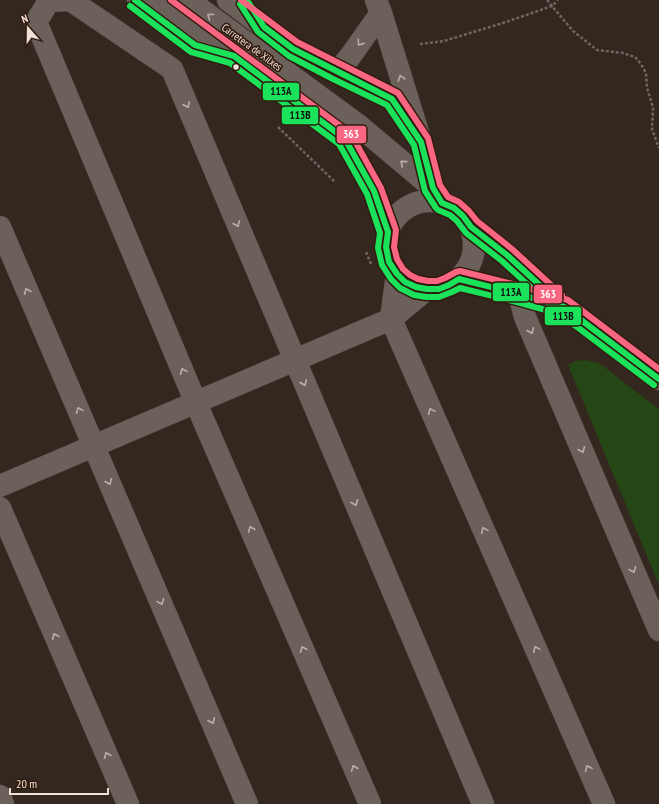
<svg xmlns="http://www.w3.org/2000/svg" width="659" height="804" font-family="'PT Sans Narrow',sans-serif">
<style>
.green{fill:#254615}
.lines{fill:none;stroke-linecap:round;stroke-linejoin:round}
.service-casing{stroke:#4e423c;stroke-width:17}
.minor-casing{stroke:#4e423c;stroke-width:23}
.secondary-casing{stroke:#4e423c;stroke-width:23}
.path{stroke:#706560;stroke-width:2.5;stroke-dasharray:3 2;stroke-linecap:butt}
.service{stroke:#6b615a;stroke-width:16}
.minor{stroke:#6b615a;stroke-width:22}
.secondary{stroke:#6b615a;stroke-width:22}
.bus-1-casing{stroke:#321b0e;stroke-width:9}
.bus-2-casing{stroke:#321b0e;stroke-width:9}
.bus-3-casing{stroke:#321b0e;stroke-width:9}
.bus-1{stroke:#1ae25a;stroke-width:6}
.bus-2{stroke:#1ae25a;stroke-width:6}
.bus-3{stroke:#fa6682;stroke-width:6}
.oneway{stroke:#bbaea6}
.bus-dot{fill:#f1e1d8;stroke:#321b0e;stroke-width:1.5}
.labels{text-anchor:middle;stroke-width:3.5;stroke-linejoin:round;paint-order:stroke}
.street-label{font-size:11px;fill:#f1e1d8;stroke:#321b0e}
.line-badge{stroke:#321b0e;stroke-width:1.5}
.badge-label{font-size:11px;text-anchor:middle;font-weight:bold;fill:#fff}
.pale-badge-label{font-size:11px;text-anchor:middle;font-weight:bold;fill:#111}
</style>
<rect width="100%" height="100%" fill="#34271f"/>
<path class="green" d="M 584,360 L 599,363 L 659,409 L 659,585 L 568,365 L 575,361 Z"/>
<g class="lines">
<defs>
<path id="service" d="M 135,0 L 195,45 L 223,53"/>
<path id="minor" d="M 228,0 L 293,49 L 337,72 L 392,99 L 421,142
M 376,0 L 381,13 L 421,142 L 433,188
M 337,72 L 349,58 L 381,13
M 0,227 L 247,804
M 397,274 L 391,319 L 604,804
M 519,294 L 525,317 L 659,630
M 0,486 L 391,319 L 427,289
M 0,508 L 128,804
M 0,796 L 3,804
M 370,804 L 196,403 L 36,22 L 49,1 L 70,0 L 172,69 L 295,360 L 483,804"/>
<path id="secondary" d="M 158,0 L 345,139 L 374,191 L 388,232
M 188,0 L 357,124 L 433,188 L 442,203
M386 245a44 44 0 1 1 88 0a44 44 0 1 1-88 0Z
M 471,227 L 507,255 L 564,307 L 659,379
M 459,279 L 519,294 L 559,306"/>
</defs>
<use href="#service" class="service-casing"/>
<use href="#minor" class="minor-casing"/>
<use href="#secondary" class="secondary-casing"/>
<path class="path" d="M 547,0 L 573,31 L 597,50 L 623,53 L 635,57 L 641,64 L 646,73 L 647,88 L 651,101 L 653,108 L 652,129 L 659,148
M 420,44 L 444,41 L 506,22 L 552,6 L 558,0
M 278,127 L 335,182
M 366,252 L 371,264"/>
<use href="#service" class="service"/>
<use href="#minor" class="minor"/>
<use href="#secondary" class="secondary"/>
<defs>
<path id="bus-1" d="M 135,0 L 195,45 L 234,56 L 345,139 L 374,191 L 388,232 L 386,247 L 389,262 L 397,274 L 405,282 L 416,287 L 427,289 L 439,289 L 449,285 L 459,279 L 519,294 L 564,307 L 659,379
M 247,0 L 264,27 L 293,49 L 392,99 L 421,142 L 433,188 L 442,203 L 454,208 L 463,216 L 471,227 L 507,255 L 557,301"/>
<path id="bus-2" d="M 240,4 L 258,32 L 289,56 L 333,79 L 387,105 L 414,145 L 425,191 L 436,208 L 438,210 L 450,215 L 457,221 L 466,233 L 502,261 L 552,307
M 130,6 L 191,52 L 230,63 L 339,144 L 367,194 L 380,233 L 378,248 L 382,265 L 391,279 L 400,288 L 414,295 L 426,297 L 439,297 L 452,292 L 460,288 L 517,302 L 560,314 L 654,385"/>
<path id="bus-3" d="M 171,0 L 351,134 L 381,188 L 396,230 L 394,247 L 397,259 L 403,269 L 410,275 L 418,279 L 428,281 L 437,281 L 445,278 L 456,272 L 460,271 L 521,286 L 568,300 L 659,369
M 241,0 L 297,42 L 398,93 L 428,138 L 440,185 L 448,197 L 459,202 L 469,211 L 477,221 L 512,249 L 562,295"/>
</defs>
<use href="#bus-1" class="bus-1-casing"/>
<use href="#bus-2" class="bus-2-casing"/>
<use href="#bus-3" class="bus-3-casing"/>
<use href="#bus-1" class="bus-1"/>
<use href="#bus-2" class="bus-2"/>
<use href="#bus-3" class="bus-3"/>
</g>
<defs><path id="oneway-chevron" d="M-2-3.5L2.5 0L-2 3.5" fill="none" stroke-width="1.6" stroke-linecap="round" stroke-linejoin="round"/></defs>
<g class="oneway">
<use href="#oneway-chevron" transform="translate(210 16) rotate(-144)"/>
<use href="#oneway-chevron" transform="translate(360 43) rotate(125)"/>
<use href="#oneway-chevron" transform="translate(401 78) rotate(-108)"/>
<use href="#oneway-chevron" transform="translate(187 105) rotate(67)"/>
<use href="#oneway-chevron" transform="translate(403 163) rotate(-140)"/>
<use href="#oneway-chevron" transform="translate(237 224) rotate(67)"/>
<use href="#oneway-chevron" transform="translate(27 291) rotate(-113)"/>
<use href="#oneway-chevron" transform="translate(531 331) rotate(67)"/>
<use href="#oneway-chevron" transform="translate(183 371) rotate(-113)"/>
<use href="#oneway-chevron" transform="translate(304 383) rotate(67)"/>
<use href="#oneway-chevron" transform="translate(79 410) rotate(-113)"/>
<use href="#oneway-chevron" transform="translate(431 411) rotate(-114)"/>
<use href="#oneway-chevron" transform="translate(582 450) rotate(67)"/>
<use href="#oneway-chevron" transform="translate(109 482) rotate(67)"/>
<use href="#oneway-chevron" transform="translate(355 503) rotate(67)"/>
<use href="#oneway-chevron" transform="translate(251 529) rotate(-113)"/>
<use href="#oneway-chevron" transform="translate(484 530) rotate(-114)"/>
<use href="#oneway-chevron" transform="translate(633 570) rotate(67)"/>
<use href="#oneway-chevron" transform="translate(161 602) rotate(67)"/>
<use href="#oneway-chevron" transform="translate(55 636) rotate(-113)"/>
<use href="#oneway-chevron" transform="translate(303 649) rotate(-113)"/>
<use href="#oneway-chevron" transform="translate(536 649) rotate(-114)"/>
<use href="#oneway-chevron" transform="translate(212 721) rotate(67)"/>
<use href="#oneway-chevron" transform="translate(107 755) rotate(-113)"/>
<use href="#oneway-chevron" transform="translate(354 768) rotate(-113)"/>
<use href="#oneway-chevron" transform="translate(588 768) rotate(-114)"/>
</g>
<circle class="bus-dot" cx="236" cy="67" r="3.5"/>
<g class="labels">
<g class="street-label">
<text transform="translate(252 47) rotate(36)" y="4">Carretera de Xilxes</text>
</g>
</g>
<g class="line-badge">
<rect x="262" y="82" width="38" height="19" rx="4" fill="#1ae25a"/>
<rect x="281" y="106" width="38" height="19" rx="4" fill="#1ae25a"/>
<rect x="336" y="125" width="31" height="19" rx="4" fill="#fa6682"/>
<rect x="492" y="282" width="38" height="20" rx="4" fill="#1ae25a"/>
<rect x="533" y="284" width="30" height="20" rx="4" fill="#fa6682"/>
<rect x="544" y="306" width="38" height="20" rx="4" fill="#1ae25a"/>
</g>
<g class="badge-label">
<text x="351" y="138">363</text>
<text x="548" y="298">363</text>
</g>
<g class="pale-badge-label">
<text x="281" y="95">113A</text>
<text x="300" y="119">113B</text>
<text x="511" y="296">113A</text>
<text x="563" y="320">113B</text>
</g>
<g transform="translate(28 28) rotate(340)" stroke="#321b0e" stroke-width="3" paint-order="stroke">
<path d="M0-3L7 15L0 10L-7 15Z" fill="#f1e1d8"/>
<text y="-6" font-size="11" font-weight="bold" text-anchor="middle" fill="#f1e1d8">N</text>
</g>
<path d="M10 788v6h98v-6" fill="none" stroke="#f1e1d8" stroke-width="2"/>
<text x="16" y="788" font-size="12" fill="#f1e1d8" stroke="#321b0e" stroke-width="3" paint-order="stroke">20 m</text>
</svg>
